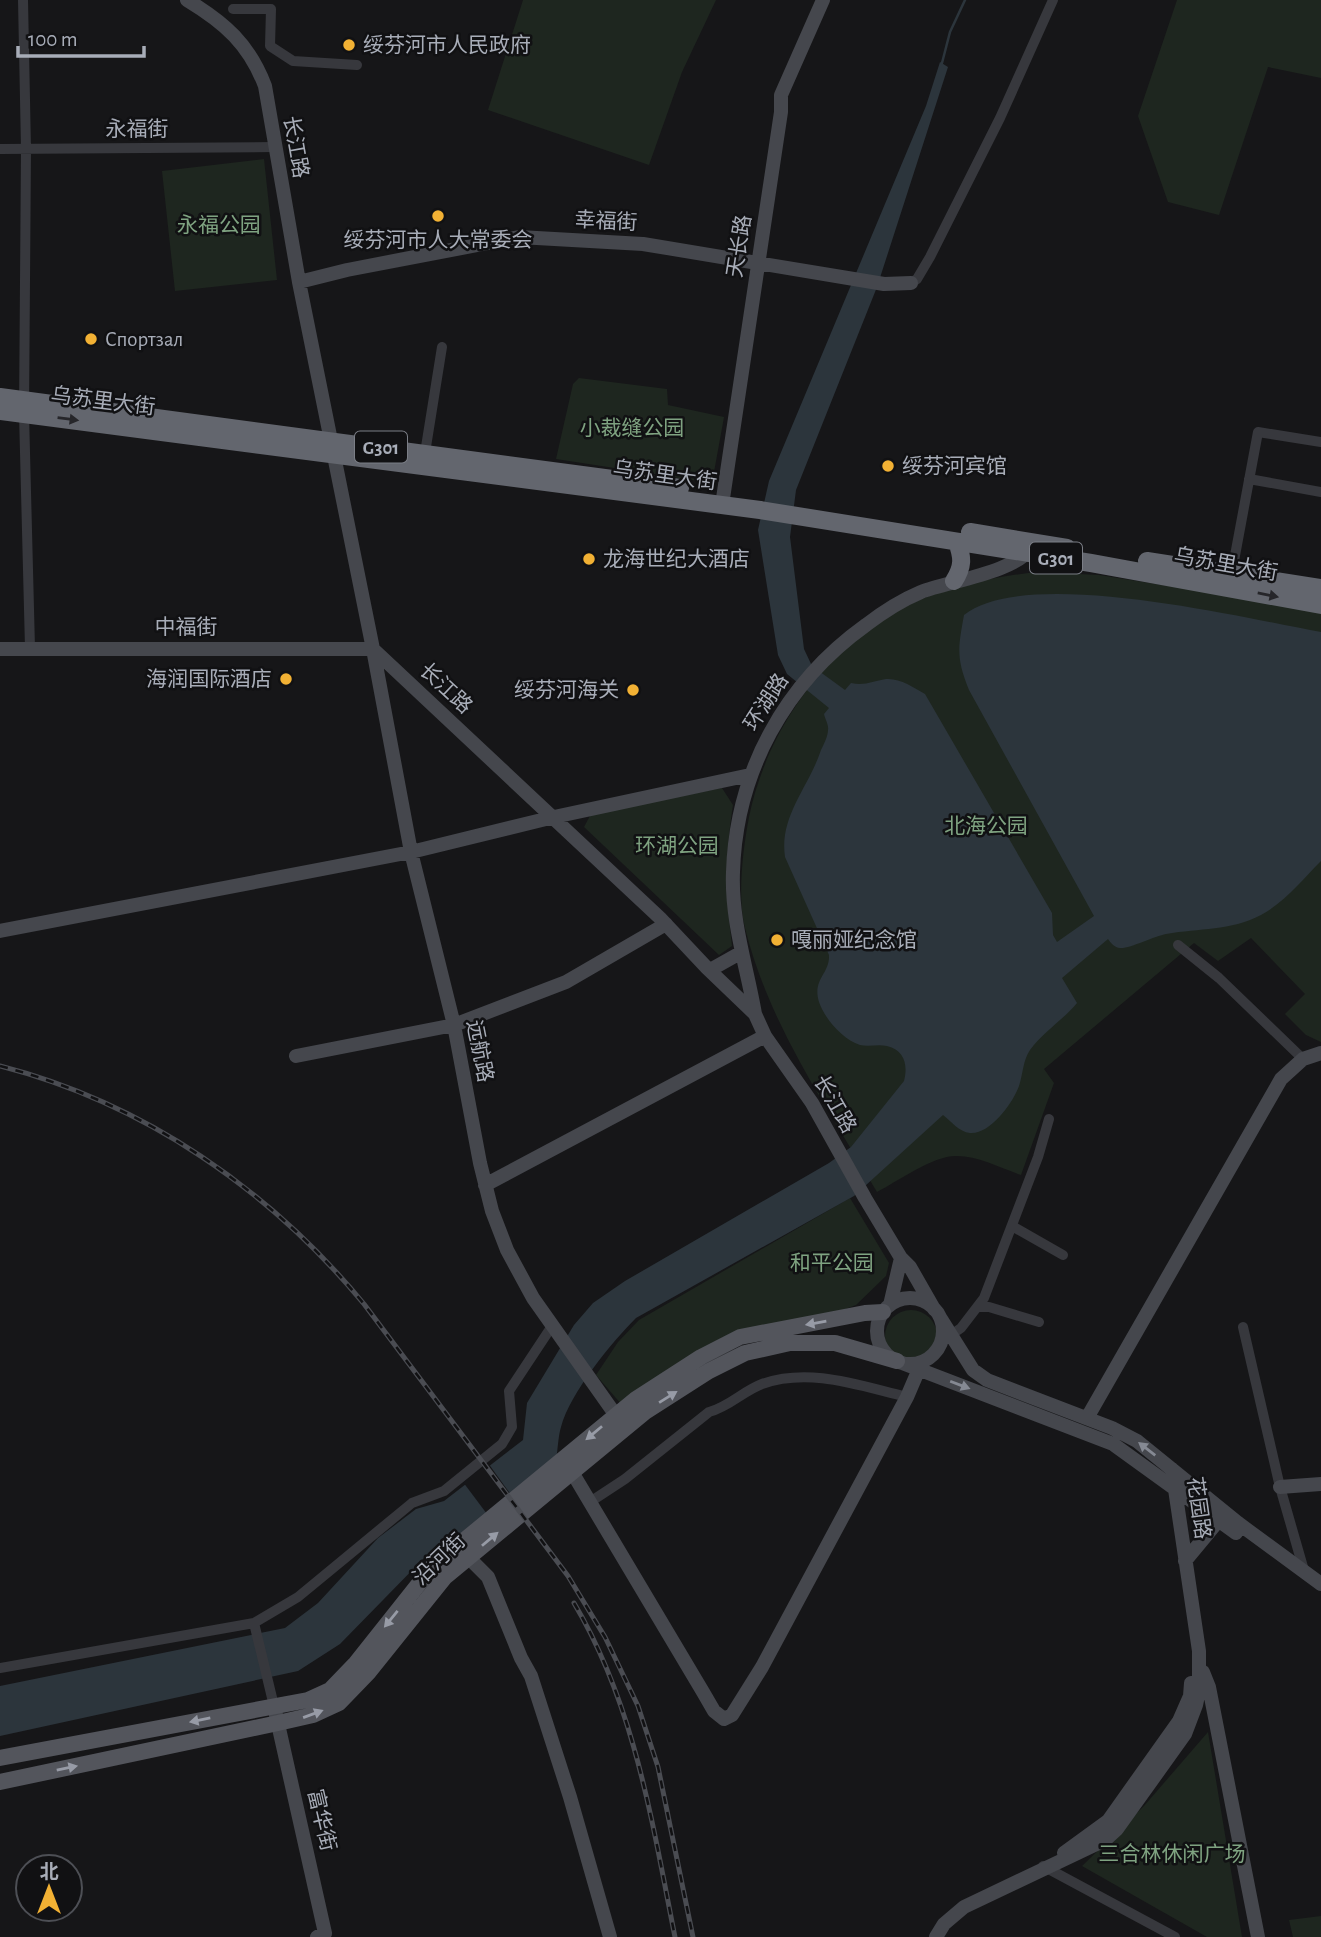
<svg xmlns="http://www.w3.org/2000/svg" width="1321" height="1937" font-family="'Alegreya Sans','Noto Sans SC',sans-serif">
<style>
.green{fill:#1e261f}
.water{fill:#2c353c}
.pier{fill:#161618}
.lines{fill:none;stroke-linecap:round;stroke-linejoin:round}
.stream{stroke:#2c353c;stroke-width:2.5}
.street{stroke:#37383d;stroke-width:10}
.secondary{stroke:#45474d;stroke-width:14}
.primary{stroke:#53555c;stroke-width:16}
.highway{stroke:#63666e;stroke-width:18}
.rail-casing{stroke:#4a4c52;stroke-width:5}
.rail{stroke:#111113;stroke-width:2.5;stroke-dasharray:8;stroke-linecap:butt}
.oneway{fill:#26262a}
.oneway2{fill:#979ba6}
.oneway3{fill:#858993}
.poi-dot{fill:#f2b134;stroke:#111113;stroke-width:2.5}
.labels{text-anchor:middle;stroke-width:5;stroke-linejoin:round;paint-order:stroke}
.shield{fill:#111113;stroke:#7b7e86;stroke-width:2}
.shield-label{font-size:19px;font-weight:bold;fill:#a8adb8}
.poi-label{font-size:21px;fill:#a8adb8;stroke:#111113;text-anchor:start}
.street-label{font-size:21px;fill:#a8adb8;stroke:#111113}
.park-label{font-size:21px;fill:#7fa381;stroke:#111113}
</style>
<rect width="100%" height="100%" fill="#161618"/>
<path class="green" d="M 523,0 L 716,0 L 682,72 L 649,165 L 488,110 Z
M 1177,0 L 1321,0 L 1321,78 L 1268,67 L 1219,215 L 1168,202 L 1138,116 Z
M 264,159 L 277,280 L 175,291 L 162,171 Z
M 579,378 L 667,389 L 668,405 L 724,417 L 712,483 L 556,459 L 573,384 Z
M 1037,572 L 1099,575 L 1321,610 L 1321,1042 L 1306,1035 L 1285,1014 L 1305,994 L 1251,938 L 1218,961 L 1194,943 L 1044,1069 L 1054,1083 L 1021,1175 C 1001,1168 978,1156 957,1156 C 934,1155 898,1181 877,1192 C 827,1107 769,1025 745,928 C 737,897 743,848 749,817 C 768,723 837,631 929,596 C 964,583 1000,576 1037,572 Z
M 722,788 L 733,805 C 725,855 726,897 732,946 L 719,955 L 584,827 L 591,814 Z
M 850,1198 L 889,1263 L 886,1276 L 856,1305 L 832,1314 L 737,1334 L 622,1405 L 596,1375 L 618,1342 L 639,1320 Z
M885 1336a26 26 0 1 1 52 0a26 26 0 1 1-52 0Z
M 1208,1732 L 1242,1937 L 1207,1937 L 1082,1866 L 1144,1806 Z
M 1321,1916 L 1321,1937 L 1293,1937 L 1289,1920 Z"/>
<path class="water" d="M 940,62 L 948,67 L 877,287 L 796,490 L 790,537 L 804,649 L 812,666 L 845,690 L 851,683 C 865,686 873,681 886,679 C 900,678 913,687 925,694 L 1052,913 L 1053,935 L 1057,942 L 1094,916 L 969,690 C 956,658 958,648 964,615 C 1026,565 1243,618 1321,632 L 1321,861 C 1302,880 1285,902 1261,915 C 1230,931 1200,928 1166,934 C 1155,936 1129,949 1120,948 C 1115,948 1110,942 1108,939 L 1062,978 L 1077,1003 C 1063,1020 1043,1032 1030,1050 C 1023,1060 1023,1074 1019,1086 C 1013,1103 990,1135 970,1133 C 959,1132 951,1121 943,1115 L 854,1196 L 636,1318 C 611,1343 570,1393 561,1427 C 558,1437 558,1449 556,1460 L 485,1518 L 426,1556 L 340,1644 L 298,1671 L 0,1736 L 0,1686 L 285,1628 L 318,1603 L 378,1538 L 416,1509 L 444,1501 L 523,1440 L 527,1403 L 574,1325 L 593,1303 L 625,1281 L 829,1163 L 851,1147 L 904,1081 C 908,1066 905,1050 887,1046 C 878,1044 869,1047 860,1045 C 842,1039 825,1019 819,1002 C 812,979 830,974 829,955 L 785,857 C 779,816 809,787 821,750 C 824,744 828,736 828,730 C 829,725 825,719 824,714 L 829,708 L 787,674 L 778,655 L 758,530 L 769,481 L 926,106 Z"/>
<path class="pier" d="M 488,1463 L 514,1499 L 490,1518 L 463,1482 Z"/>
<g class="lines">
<path class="stream" d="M 942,63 L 950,32 L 965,0"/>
<path class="street" d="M 23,0 L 26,149 L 24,413 L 30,648
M 233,9 L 271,9 L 270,46 L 293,61 L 357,65
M 0,149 L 274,147
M 911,283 L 917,279 L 930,257 L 1000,118 L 1053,0
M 425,453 L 442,347
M 1249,479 L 1321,492
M 1231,577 L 1258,432 L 1321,442
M 1178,945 L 1219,978 L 1303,1059
M 1012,1226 L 1063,1255
M 978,1307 L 989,1307 L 1039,1322
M 1243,1327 L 1280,1487 L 1305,1574
M 951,1335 L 961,1328 L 984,1298 L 1038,1157 L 1049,1119
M 590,1502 L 625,1479 L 709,1412 C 729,1407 743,1391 762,1384 C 810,1367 860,1386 907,1397
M 254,1623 L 274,1706
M 0,1668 L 254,1623 L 298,1597 L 412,1503 L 444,1491 L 502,1444 L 512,1427 L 509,1391 L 552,1326
M 1043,1866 L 1175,1937"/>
<path class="secondary" d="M 187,0 C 225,23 249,44 265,86 L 299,282 L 373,649 L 411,852 L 454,1025 L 480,1163 L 492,1211 L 507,1250 L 533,1298 L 622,1424
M 299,282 L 347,270 L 519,237 L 643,244 L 884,284 L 911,283
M 722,505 L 781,112 L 781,95 L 823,0
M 0,649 L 373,649
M 373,649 L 660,918 L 707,968 L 755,1014 L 765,1036 L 812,1103 L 865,1198 L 901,1258 L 910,1267 L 934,1309
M 0,931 L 411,852 L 554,817 L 750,775
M 710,970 L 742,952
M 755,1014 C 747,967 731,921 733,872 C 736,772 785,683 866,625 C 883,612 902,600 921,592 C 950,581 1016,572 1032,547
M 296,1056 L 454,1025 L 566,982 L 666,924
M 485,1185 L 765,1036
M877 1331a33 33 0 1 1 66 0a33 33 0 1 1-66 0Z
M 890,1305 L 901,1258
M 941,1319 L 973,1370 L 987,1380 L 1112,1428 L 1137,1441 L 1238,1523 L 1321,1584
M 897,1361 L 1113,1444 L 1236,1533
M 1087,1418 L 1281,1079 L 1303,1059 L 1321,1053
M 572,1472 L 703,1692 L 714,1711 L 724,1719 L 732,1715 L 762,1667 L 907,1397 L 922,1362 L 921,1371
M 1280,1487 L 1321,1484
M 468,1557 L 488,1577 L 521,1658 L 531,1676 L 570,1797 L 610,1937
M 1185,1561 L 1219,1520
M 1203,1672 L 1209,1687 L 1258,1937
M 276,1715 L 325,1933 L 317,1937
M 1064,1853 L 1108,1821 L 1179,1721 L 1190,1696 L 1191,1683
M 936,1937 L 944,1924 L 964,1907 L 1105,1840 L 1117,1829 L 1185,1734 L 1196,1705 L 1199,1691 L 1199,1651 L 1172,1469"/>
<path class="primary" d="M 0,1758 L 308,1700 L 330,1690 L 356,1663 L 433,1566 L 636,1399 L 701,1357 L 740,1337 L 865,1313 L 883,1312
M 0,1782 L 278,1723 L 313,1715 L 339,1703 L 368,1673 L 445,1577 L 645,1412 L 709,1371 L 745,1353 L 790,1343 L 835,1343 L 897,1361"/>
<path class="highway" d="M 0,397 L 680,488
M 0,411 L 760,510 L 1091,563 L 1321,605
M 970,532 L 1067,548
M 1147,561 L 1321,588
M 954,581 C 963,567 963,558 957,542"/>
<defs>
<path id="rail" d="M 0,1066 C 144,1103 270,1190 364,1304 L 568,1576 L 605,1637 L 638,1706 L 658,1767 L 693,1937
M 574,1603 C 635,1706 652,1822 675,1937"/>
</defs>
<use href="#rail" class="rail-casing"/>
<use href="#rail" class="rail"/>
</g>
<defs><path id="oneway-solid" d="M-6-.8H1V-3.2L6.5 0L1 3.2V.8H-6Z" transform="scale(1.75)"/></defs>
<g class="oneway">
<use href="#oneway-solid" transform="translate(68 419) rotate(7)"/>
<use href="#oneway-solid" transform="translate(1268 595) rotate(11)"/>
</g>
<g class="oneway2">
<use href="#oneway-solid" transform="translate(816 1323) rotate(170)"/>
<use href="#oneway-solid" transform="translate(668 1397) rotate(-32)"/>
<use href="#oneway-solid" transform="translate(594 1433) rotate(140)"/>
<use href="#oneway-solid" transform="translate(490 1539) rotate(-40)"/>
<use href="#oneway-solid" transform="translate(391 1619) rotate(129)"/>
<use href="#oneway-solid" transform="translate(313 1714) rotate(-20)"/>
<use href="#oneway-solid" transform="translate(200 1720) rotate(169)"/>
<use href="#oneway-solid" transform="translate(67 1768) rotate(-12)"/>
</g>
<g class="oneway3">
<use href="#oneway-solid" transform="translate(960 1385) rotate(21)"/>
<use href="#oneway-solid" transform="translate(1147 1449) rotate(-142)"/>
</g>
<g class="poi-dot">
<circle cx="349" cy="45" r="7"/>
<circle cx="438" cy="216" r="7"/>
<circle cx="91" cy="339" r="7"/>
<circle cx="888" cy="466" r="7"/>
<circle cx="589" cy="559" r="7"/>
<circle cx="286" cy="679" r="7"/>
<circle cx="633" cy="690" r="7"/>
<circle cx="777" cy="940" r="7"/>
</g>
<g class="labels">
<g class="shield">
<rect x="355" y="431.5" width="52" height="31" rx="5"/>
<rect x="1030" y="542.5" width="52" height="31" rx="5"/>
</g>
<g class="shield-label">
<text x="381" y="454">G301</text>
<text x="1056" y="565">G301</text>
</g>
<g class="poi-label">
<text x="363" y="52">绥芬河市人民政府</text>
<text x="438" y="247" text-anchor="middle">绥芬河市人大常委会</text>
<text x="105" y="346">Спортзал</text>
<text x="902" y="473">绥芬河宾馆</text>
<text x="603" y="566">龙海世纪大酒店</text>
<text x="272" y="686" text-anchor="end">海润国际酒店</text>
<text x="619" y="697" text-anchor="end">绥芬河海关</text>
<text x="791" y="947">嘎丽娅纪念馆</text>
</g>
<g class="street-label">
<text x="137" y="136">永福街</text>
<text transform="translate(296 147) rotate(80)" y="7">长江路</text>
<text transform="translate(606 221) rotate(3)" y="7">幸福街</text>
<text transform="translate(739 246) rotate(-81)" y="7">天长路</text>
<text transform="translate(103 401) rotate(7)" y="7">乌苏里大街</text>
<text transform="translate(665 475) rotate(8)" y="7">乌苏里大街</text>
<text transform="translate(1226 564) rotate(10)" y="7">乌苏里大街</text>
<text x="186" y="634">中福街</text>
<text transform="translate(446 688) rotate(43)" y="7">长江路</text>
<text transform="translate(766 702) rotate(-57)" y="7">环湖路</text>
<text transform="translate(480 1051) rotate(79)" y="7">远航路</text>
<text transform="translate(835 1104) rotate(60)" y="7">长江路</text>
<text transform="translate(1199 1508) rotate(82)" y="7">花园路</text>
<text transform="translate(439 1559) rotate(-44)" y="7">沿河街</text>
<text transform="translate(322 1820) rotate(77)" y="7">富华街</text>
</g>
<g class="park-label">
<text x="219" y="232">永福公园</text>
<text x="632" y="435">小裁缝公园</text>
<text x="986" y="833">北海公园</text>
<text x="677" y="853">环湖公园</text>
<text x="832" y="1270">和平公园</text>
<text x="1172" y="1861">三合林休闲广场</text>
</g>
</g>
<g transform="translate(49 1888)"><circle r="33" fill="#111113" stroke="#4d4f55" stroke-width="2"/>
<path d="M0-5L12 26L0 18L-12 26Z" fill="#f2b134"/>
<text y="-10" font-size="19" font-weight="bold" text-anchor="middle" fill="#a8adb8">北</text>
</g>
<path d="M18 46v10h126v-10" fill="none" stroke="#a8adb8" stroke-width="3.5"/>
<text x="28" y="46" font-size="21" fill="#a8adb8" stroke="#111113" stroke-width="5" paint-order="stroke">100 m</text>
</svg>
